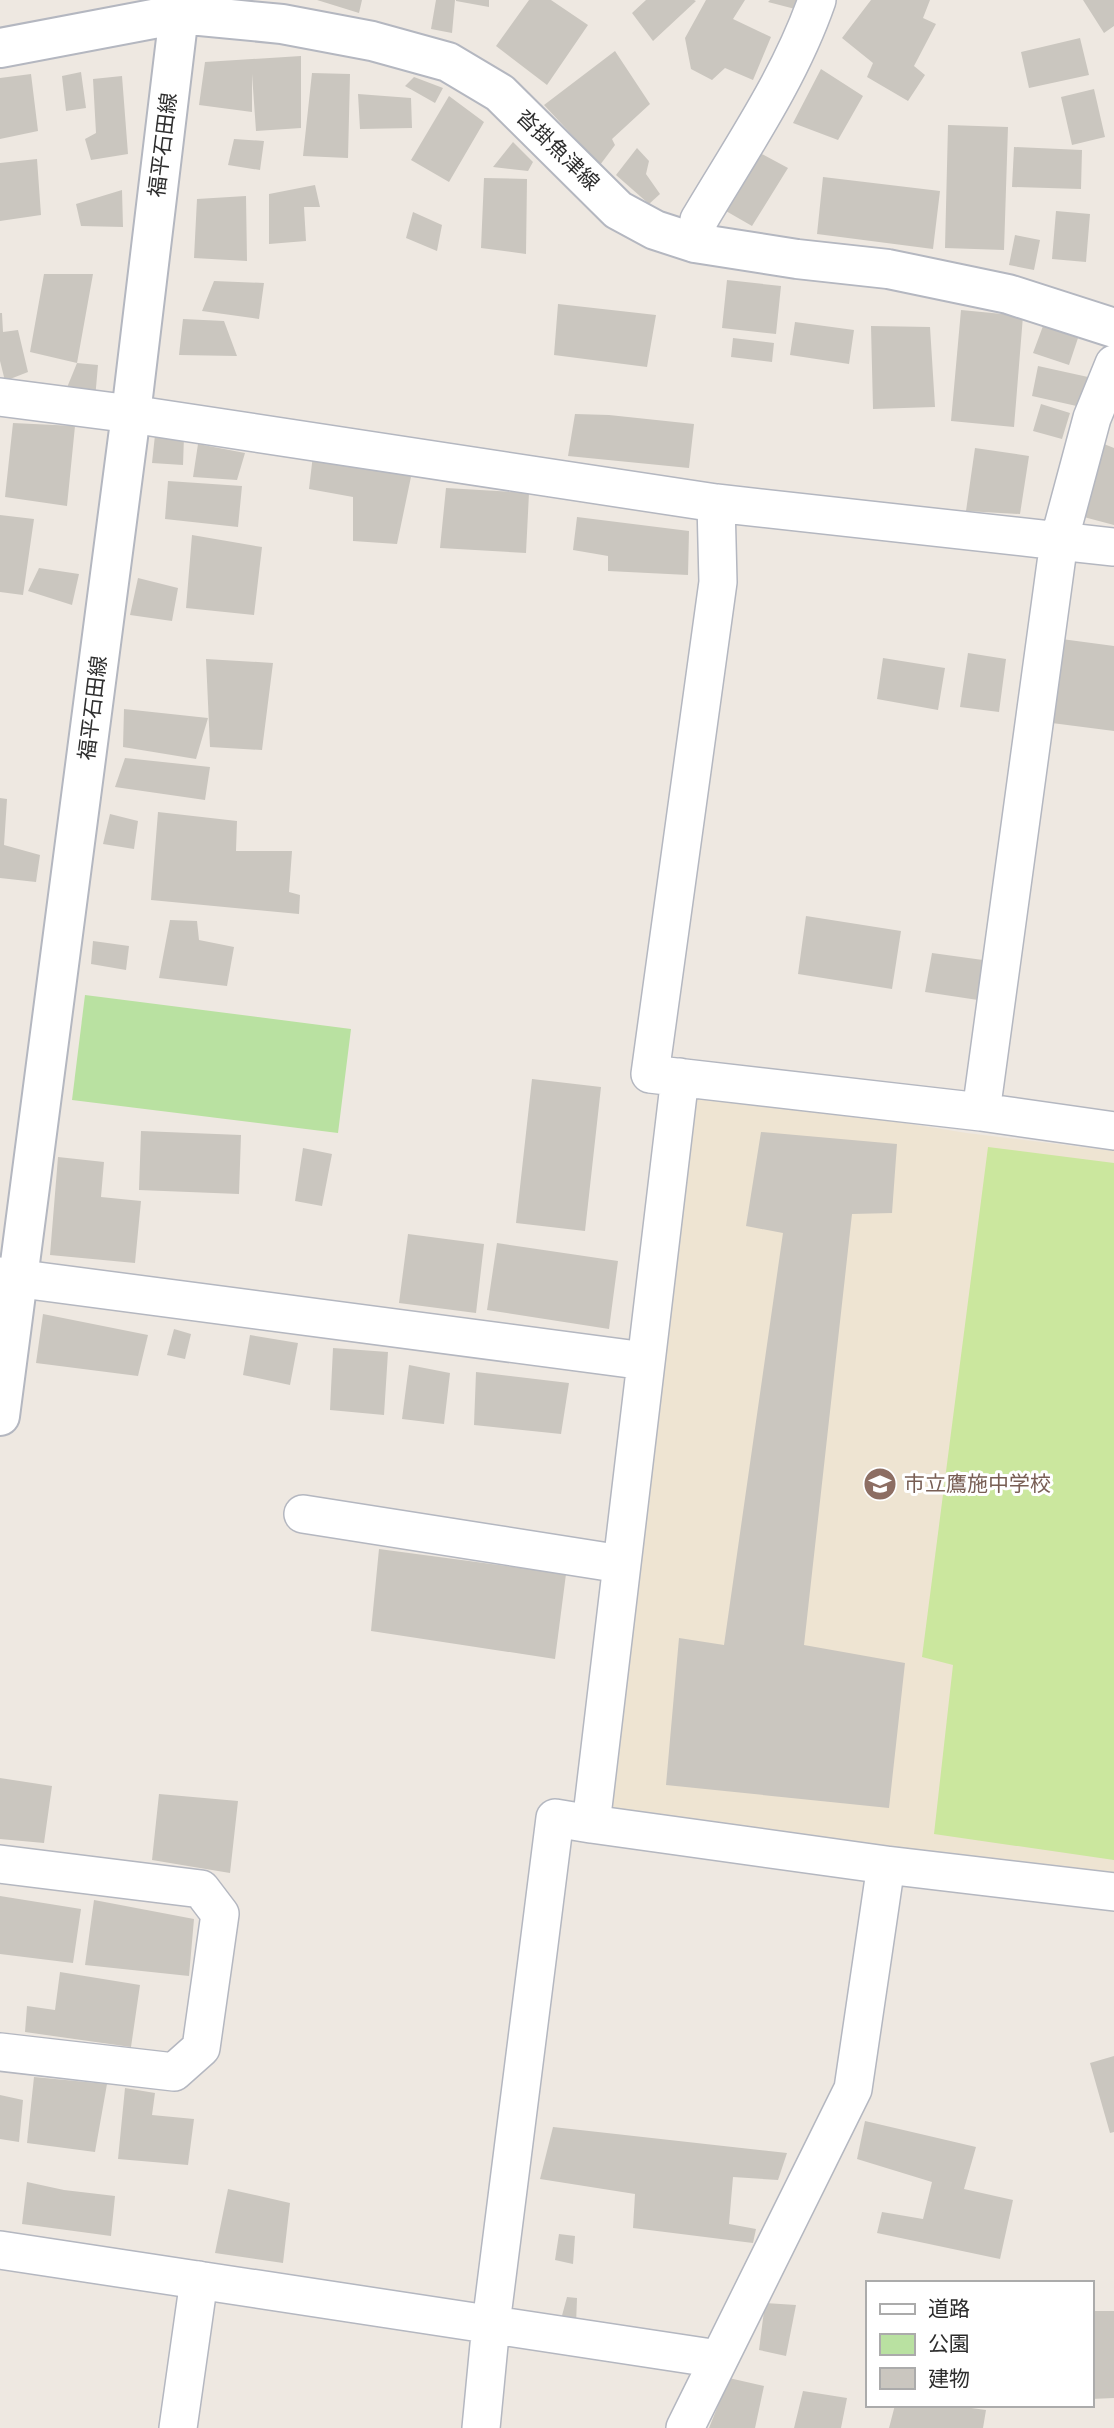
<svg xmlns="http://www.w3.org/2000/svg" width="1114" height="2428" font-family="'Source Sans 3','Noto Sans JP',sans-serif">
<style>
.education{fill:#eee4d2}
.green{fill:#b9e1a1}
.pitch{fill:#cbe79e}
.building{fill:#cac6bf}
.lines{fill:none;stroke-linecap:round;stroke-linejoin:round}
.minor-casing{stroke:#b4b7c0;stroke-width:40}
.secondary-casing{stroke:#b4b7c0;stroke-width:42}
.minor{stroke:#fff;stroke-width:37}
.secondary{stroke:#fff;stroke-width:38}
.labels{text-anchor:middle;stroke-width:6;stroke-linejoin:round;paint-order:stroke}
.street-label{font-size:21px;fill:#2d2d2d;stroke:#fff}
.education-label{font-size:21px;fill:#785e54;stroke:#fff;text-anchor:start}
</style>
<rect width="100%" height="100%" fill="#eee8e1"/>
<path class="education" d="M 690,1089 L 967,1133 L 1114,1151 L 1114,1879 L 610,1816 Z"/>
<path class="green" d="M 85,995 L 351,1029 L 338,1133 L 72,1100 Z"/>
<path class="pitch" d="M 988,1147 L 1114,1163 L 1114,1860 L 934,1834 L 953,1665 L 922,1657 Z"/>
<path class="building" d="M 317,0 L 362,0 L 359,13 Z
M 436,0 L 455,0 L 452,33 L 431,29 Z
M 456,0 L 489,0 L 489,7 L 456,1 Z
M 529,0 L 551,0 L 588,25 L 547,85 L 496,46 Z
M 646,0 L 694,0 L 696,1 L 653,41 L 632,13 Z
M 706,0 L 745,0 L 733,19 L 771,37 L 753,80 L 725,68 L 712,80 L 691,69 L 685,38 Z
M 770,0 L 801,0 L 799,10 L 768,2 Z
M 871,0 L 930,0 L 923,18 L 936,24 L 914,66 L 925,75 L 908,101 L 867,77 L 873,63 L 842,38 Z
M 1083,0 L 1114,0 L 1114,26 L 1104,33 Z
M 1080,38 L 1089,75 L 1029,88 L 1021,52 Z
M 615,51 L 650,104 L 612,139 L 615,145 L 600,165 L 544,105 Z
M 301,56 L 301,128 L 256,131 L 252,74 L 252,112 L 199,105 L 205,62 Z
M 821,69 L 863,96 L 838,140 L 793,123 Z
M 81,72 L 86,108 L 66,111 L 62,76 Z
M 312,73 L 350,74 L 348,158 L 303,156 Z
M 31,74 L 38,131 L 0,139 L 0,78 Z
M 122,76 L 128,154 L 91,160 L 85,139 L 96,133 L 93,79 Z
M 414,77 L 443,88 L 435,103 L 405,86 Z
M 1094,89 L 1105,137 L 1072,145 L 1061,97 Z
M 358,94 L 411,98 L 412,128 L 360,129 Z
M 449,96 L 484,122 L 449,182 L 411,160 Z
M 948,125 L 1008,127 L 1004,250 L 945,248 Z
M 234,139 L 264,141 L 260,170 L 228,165 Z
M 513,142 L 533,162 L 528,171 L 493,167 Z
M 1014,147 L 1082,150 L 1081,189 L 1012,187 Z
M 637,148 L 649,161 L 646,174 L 660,194 L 649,204 L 616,175 Z
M 760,153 L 788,168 L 752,226 L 719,207 Z
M 37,159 L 41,215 L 0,221 L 0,163 Z
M 823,177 L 940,191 L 933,249 L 817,234 Z
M 484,178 L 527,179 L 526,254 L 481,248 Z
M 315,185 L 320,207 L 304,207 L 306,241 L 269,244 L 269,194 Z
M 122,190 L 123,227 L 81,226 L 76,204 Z
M 246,196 L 247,261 L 194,258 L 197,199 Z
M 1056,211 L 1090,214 L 1086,262 L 1052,259 Z
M 413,212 L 442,225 L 437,251 L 406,238 Z
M 1015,235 L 1040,240 L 1034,270 L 1009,265 Z
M 44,274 L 93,274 L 77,363 L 30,352 Z
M 727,280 L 781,286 L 776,334 L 722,328 Z
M 214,281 L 264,283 L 259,319 L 202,311 Z
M 558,304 L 656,315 L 647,367 L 554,355 Z
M 961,310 L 1023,316 L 1014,427 L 951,421 Z
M 0,313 L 2,313 L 3,332 L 18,330 L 28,372 L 5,381 L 0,361 Z
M 183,319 L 224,321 L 237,356 L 179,355 Z
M 795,322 L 854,330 L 849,364 L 790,355 Z
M 871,326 L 930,327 L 935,407 L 873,409 Z
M 1043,326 L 1078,338 L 1069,365 L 1033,353 Z
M 733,338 L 774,343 L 772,362 L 731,357 Z
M 77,363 L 98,365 L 95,399 L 64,395 Z
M 1038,366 L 1088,377 L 1081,407 L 1032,396 Z
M 1041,404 L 1070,413 L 1062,439 L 1033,431 Z
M 575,414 L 609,415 L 694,424 L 689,468 L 568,456 Z
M 13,423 L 75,426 L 67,506 L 5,497 Z
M 155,435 L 184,436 L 183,465 L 152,463 Z
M 198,444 L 245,453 L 237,480 L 193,477 Z
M 1104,444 L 1114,448 L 1114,525 L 1080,516 Z
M 975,448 L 1029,456 L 1020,514 L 966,511 Z
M 313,455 L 412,472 L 397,544 L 353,541 L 353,497 L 309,489 Z
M 168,481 L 242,486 L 238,527 L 165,519 Z
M 446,488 L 529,493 L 526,553 L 440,548 Z
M 0,515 L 34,519 L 23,595 L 0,592 Z
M 577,517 L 689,531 L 688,575 L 608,571 L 608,556 L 573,550 Z
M 192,535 L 262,547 L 254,615 L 186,608 Z
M 39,568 L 79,574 L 72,605 L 28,591 Z
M 138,578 L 178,588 L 172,621 L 130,615 Z
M 1054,638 L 1114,646 L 1114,731 L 1044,722 Z
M 968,653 L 1006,659 L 999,712 L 960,707 Z
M 883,658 L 945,668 L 938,710 L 877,699 Z
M 206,659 L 273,663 L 262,750 L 210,747 Z
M 124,709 L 208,718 L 196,759 L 123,747 Z
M 125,758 L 210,767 L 205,800 L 115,787 Z
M 0,798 L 7,799 L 4,845 L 40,855 L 36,882 L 0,878 Z
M 158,812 L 237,821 L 236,851 L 292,851 L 289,892 L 300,895 L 299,914 L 151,900 Z
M 110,814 L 138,821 L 134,849 L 103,844 Z
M 806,916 L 901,931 L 892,989 L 798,974 Z
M 170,920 L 197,921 L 199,940 L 234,947 L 227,986 L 159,978 Z
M 93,941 L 129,946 L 126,970 L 91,964 Z
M 932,953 L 983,960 L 978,1000 L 925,992 Z
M 532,1079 L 601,1087 L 585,1231 L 516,1223 Z
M 141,1131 L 241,1135 L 239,1194 L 139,1190 Z
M 761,1132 L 897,1144 L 892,1213 L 852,1214 L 804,1645 L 905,1663 L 889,1808 L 666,1785 L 679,1638 L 724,1645 L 783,1233 L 746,1226 Z
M 303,1148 L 332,1154 L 322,1206 L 295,1201 Z
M 58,1157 L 104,1162 L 101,1197 L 141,1201 L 135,1263 L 50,1255 Z
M 408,1234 L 484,1244 L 476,1313 L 399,1303 Z
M 497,1243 L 618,1261 L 609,1329 L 487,1310 Z
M 43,1314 L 148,1335 L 138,1376 L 36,1363 Z
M 174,1329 L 191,1334 L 185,1359 L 167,1355 Z
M 250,1335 L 298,1343 L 290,1385 L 243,1375 Z
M 333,1348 L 388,1352 L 384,1415 L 330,1410 Z
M 409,1365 L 450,1373 L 444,1424 L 402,1419 Z
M 476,1372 L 569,1383 L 561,1434 L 474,1425 Z
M 379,1549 L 566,1574 L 555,1659 L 371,1631 Z
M 0,1778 L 52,1786 L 44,1843 L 0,1839 Z
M 159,1794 L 238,1801 L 230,1873 L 152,1860 Z
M 0,1896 L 81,1909 L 73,1963 L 0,1954 Z
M 94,1900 L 194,1919 L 189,1976 L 85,1965 Z
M 60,1972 L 140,1985 L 131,2047 L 25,2032 L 27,2006 L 55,2010 Z
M 1114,2056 L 1114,2132 L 1110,2133 L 1090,2063 Z
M 34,2077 L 107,2084 L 95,2152 L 27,2143 Z
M 125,2088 L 155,2093 L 152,2115 L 194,2119 L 188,2165 L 118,2159 Z
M 0,2095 L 23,2100 L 19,2142 L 0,2139 Z
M 865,2121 L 976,2147 L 964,2189 L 1013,2200 L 1000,2259 L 877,2233 L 882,2212 L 923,2219 L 932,2182 L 857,2159 Z
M 553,2127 L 787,2153 L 778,2180 L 733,2177 L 729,2224 L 756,2229 L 753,2243 L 633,2228 L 635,2194 L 540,2179 Z
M 27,2182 L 64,2190 L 115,2196 L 111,2236 L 22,2224 Z
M 228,2189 L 290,2203 L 283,2263 L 215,2253 Z
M 559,2234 L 575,2236 L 573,2264 L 555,2260 Z
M 567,2297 L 577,2298 L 576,2325 L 560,2323 Z
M 765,2303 L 796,2305 L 786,2356 L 759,2350 Z
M 1091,2311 L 1114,2311 L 1114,2398 L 1091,2399 Z
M 729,2378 L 764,2386 L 755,2428 L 709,2428 Z
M 803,2391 L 847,2398 L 841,2428 L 794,2428 Z
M 895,2405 L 949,2405 L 986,2410 L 983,2428 L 889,2428 Z"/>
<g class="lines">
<defs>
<path id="minor" d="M 695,243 L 699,220 C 741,149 790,78 817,0
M 0,397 L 131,414 L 716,503 L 1059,541 L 1092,418 L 1114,364
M 716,503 L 718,582 L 650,1074 L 981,1112 L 1059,541 L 1114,547
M 981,1112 L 1114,1131
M 0,1276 L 645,1361
M 303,1514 L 621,1564
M 591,1824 L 886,1865 L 1114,1892
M 0,1864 L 201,1889 L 220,1914 L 201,2048 L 174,2072 L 0,2052
M 0,2250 L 718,2359
M 178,2428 L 199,2280
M 481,2428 L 491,2324 L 555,1818 L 591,1824 L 680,1077
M 685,2428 L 853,2089 L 886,1865"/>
<path id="secondary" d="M 0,48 L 179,14 L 282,24 L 372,41 L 448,62 L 500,93 L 618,210 L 655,230 L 695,243 L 797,259 L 888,269 L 1008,294 L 1114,328
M 0,1416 L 131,414 L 179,14 L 183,0"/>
</defs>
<use href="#minor" class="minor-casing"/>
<use href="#secondary" class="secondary-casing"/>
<use href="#minor" class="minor"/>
<use href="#secondary" class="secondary"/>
</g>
<defs>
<symbol id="school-disc" viewBox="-11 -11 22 22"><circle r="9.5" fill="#8d6e63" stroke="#fff"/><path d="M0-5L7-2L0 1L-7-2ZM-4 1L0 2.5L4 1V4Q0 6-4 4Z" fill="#fff"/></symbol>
</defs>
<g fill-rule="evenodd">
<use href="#school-disc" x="861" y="1465" width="38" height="38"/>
</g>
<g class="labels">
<g class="street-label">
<text transform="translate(163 145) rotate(-83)" y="7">福平石田線</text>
<text transform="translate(558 150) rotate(44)" y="7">沓掛魚津線</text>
<text transform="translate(93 708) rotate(-83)" y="7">福平石田線</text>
</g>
<g class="education-label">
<text x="904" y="1491">市立鷹施中学校</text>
</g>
</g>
<rect x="866" y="2281" width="228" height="126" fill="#ffffff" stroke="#ababab" stroke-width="2"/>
<rect x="880" y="2304" width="35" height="10" fill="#ffffff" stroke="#ababab" stroke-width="2"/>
<text x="928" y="2316" font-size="21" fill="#2d2d2d">道路</text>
<rect x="880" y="2334" width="35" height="21" fill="#b9e1a1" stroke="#ababab" stroke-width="2"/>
<text x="928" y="2351" font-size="21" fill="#2d2d2d">公園</text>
<rect x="880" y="2368" width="35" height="21" fill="#cac6bf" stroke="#ababab" stroke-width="2"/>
<text x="928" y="2386" font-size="21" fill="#2d2d2d">建物</text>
</svg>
